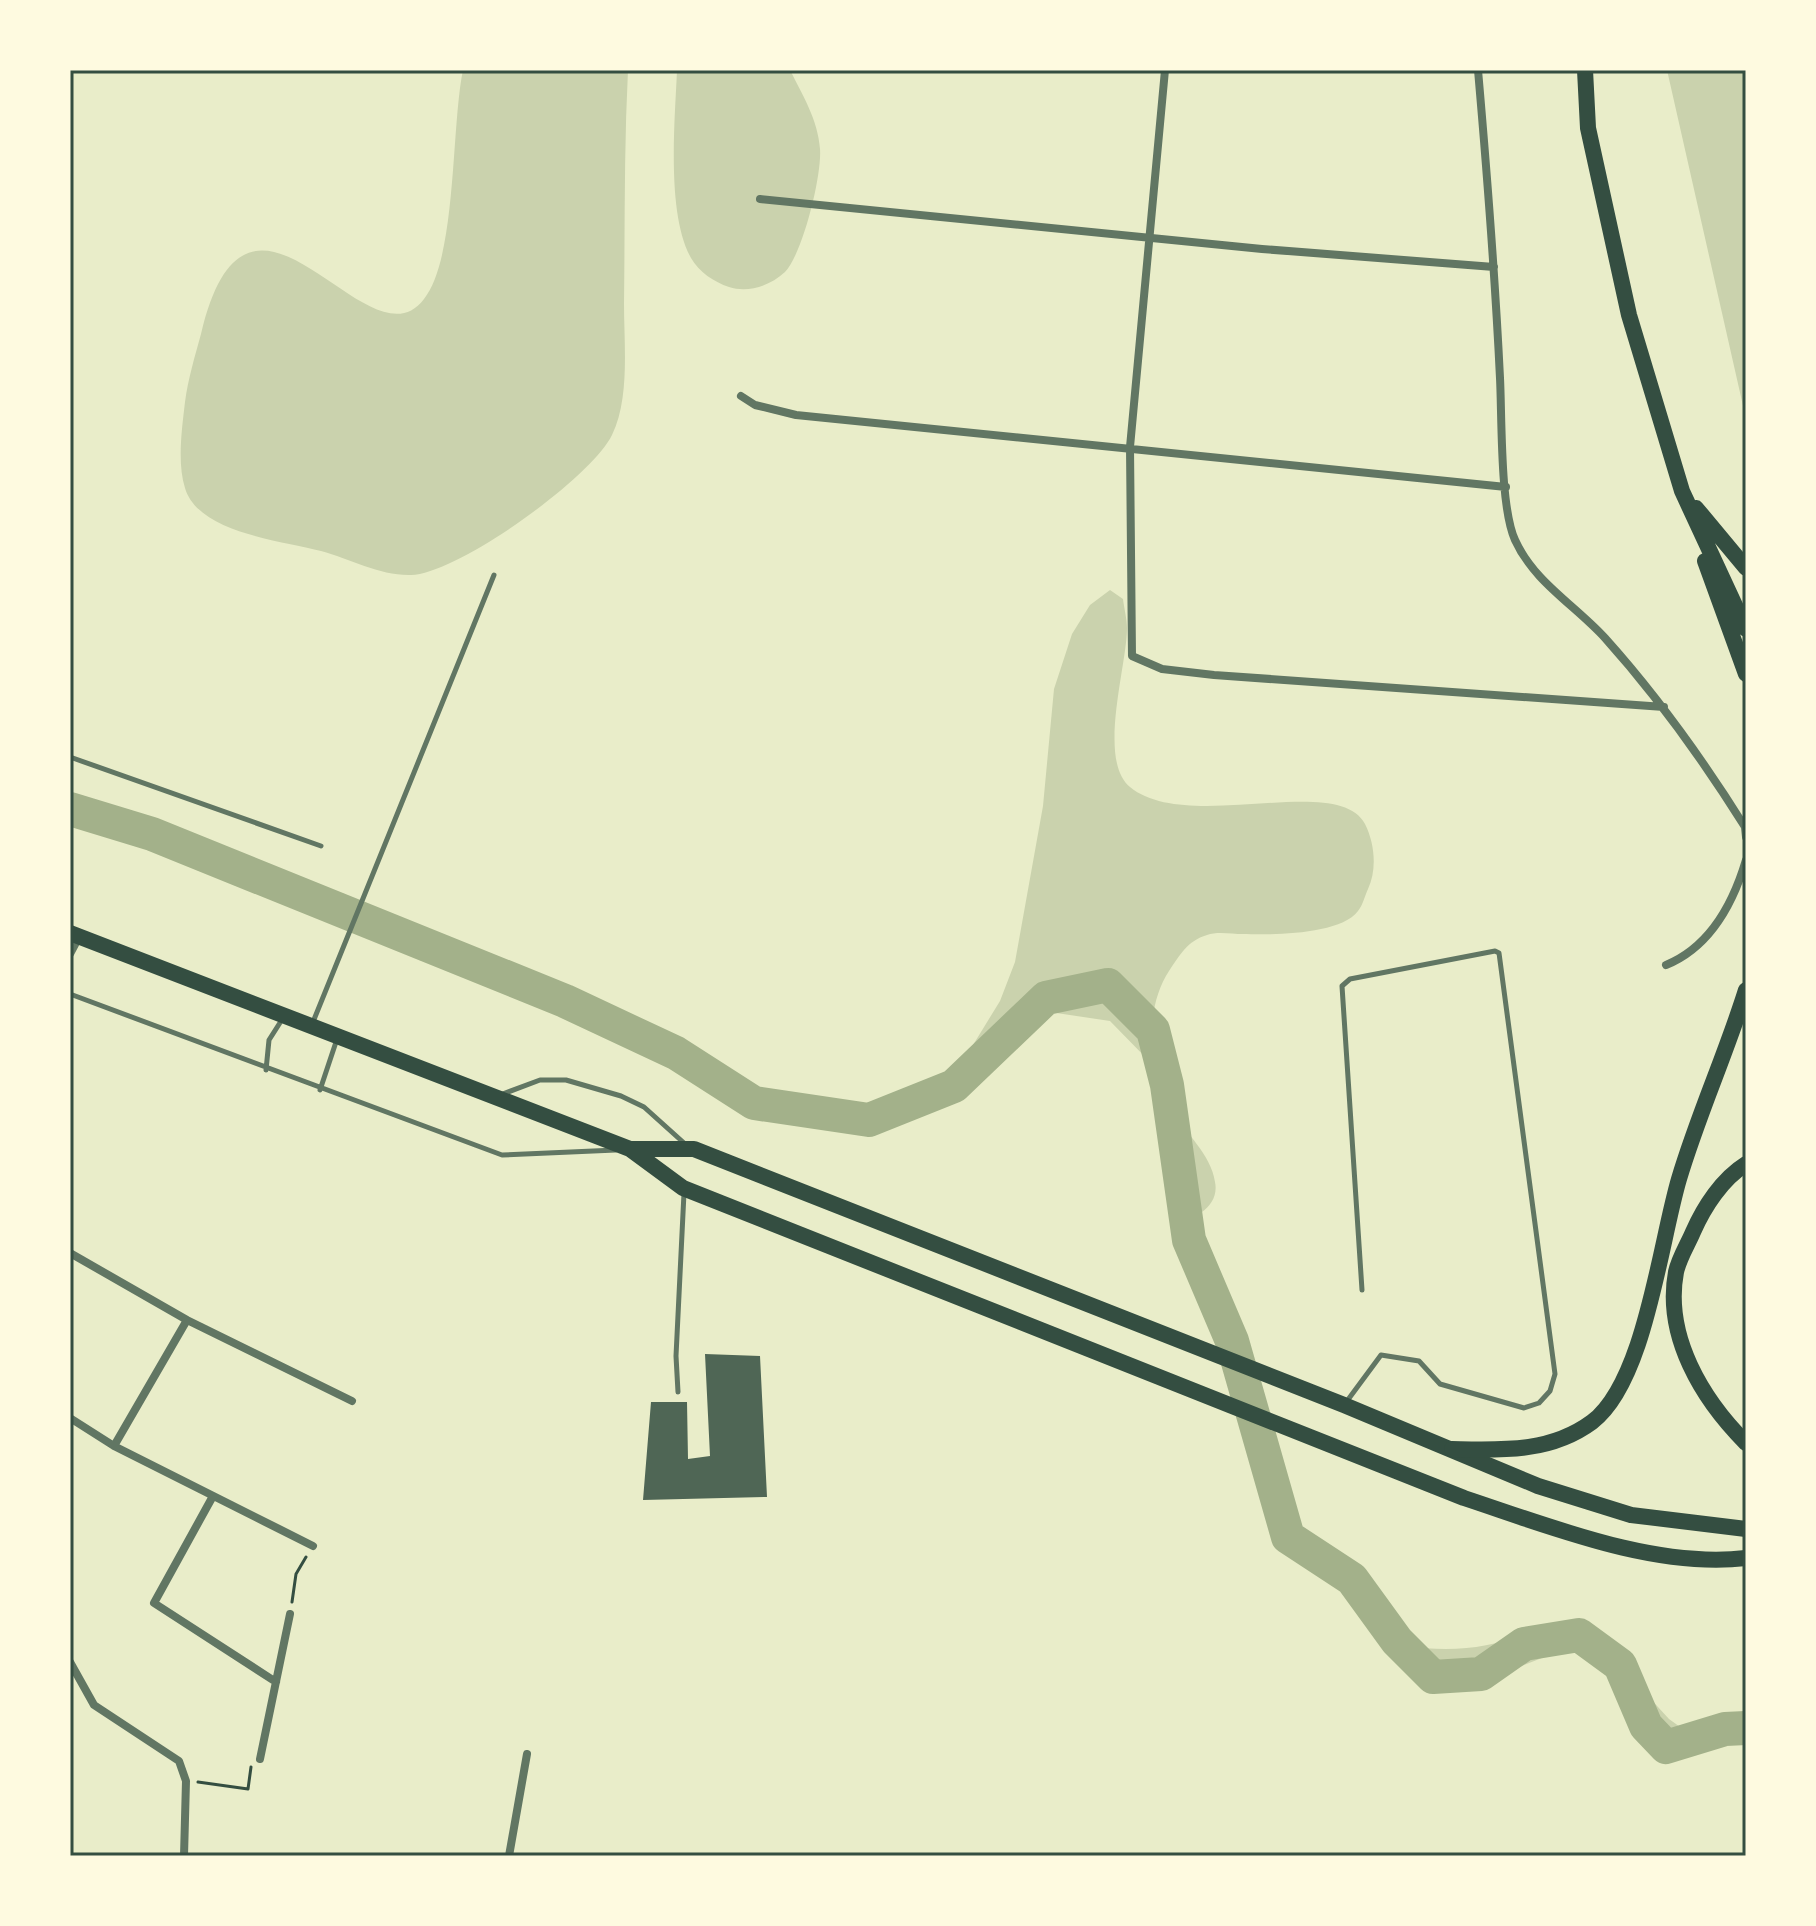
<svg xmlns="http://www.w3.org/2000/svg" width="1816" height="1926" font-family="Rubik,sans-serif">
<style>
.green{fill:#cad2ad}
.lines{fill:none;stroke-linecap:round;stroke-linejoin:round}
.river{stroke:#a3b18a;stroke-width:34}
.building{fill:#4f6655}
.path{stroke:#344e41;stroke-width:3}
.service{stroke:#617663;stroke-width:5}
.minor{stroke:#617663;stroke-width:8}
.primary{stroke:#344e41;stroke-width:16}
.trunk{stroke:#344e41;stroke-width:16}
.neatline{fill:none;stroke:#344e41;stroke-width:3}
</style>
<rect width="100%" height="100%" fill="#e9edc9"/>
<path class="green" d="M 463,70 L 628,70 C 624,148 625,226 624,304 C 624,345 630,398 612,435 C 591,478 459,573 411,575 C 381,576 350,559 321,551 C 283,541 198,533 185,488 C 177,463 182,428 185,402 C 188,379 195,356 201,334 C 249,130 368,374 424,299 C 457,257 451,127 463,70 Z
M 677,70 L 790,70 C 803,96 818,120 820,149 C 822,175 803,253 785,272 C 770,286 748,293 729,287 C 714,282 699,272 691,258 C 666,213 675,121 677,70 Z
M 1667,70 L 1746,70 L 1746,419 Z
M 1110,590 L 1123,599 C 1124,608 1127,619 1127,628 C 1127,666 1097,760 1130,787 C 1187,834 1338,772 1365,824 C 1375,844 1377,870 1368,889 C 1365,895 1363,905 1358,911 C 1340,935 1271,935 1243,934 C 1232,934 1217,931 1207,935 C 1187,941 1180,955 1169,971 C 1143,1011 1149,1070 1172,1110 C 1185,1133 1211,1154 1215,1182 C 1220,1207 1194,1219 1174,1225 L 1153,1065 L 1110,1021 L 1043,1011 L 949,1099 L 938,1102 L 1000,1001 L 1015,962 L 1043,806 L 1054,689 L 1072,634 L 1090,605 Z
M 1557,1623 L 1591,1624 L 1618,1646 L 1647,1695 L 1669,1719 L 1694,1737 L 1663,1742 L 1616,1667 L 1580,1643 L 1478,1683 L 1435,1678 L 1402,1646 C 1468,1654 1496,1646 1557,1623 Z"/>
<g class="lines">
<path class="river" d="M 70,809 L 152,834 L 565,1001 L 676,1053 L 754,1103 L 869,1120 L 954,1086 L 1046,998 L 1108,985 L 1153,1030 L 1167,1085 L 1189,1240 L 1232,1341 L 1288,1537 L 1352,1579 L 1397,1641 L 1433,1677 L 1481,1674 L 1524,1644 L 1579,1635 L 1620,1665 L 1646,1726 L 1666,1747 L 1725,1729 L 1746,1728"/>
</g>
<path class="building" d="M 705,1354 L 760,1356 L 767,1497 L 643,1500 L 651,1402 L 687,1402 L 688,1459 L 710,1456 Z"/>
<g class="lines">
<path class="path" d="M 292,1602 L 296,1574 L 306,1557
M 198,1782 L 248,1789 L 251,1767"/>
<path class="service" d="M 70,757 L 321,846
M 70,994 L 502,1155 L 616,1150
M 313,1022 L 494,575
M 266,1070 L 269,1040 L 283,1018
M 320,1090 L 337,1039
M 500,1095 L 540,1080 L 566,1080 L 621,1096 L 644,1107 L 684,1143
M 678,1392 L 676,1356 L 684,1193
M 1347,1401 L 1381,1355 L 1419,1361 L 1440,1384 L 1524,1408 L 1539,1403 L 1550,1391 L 1555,1374 L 1499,953 L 1495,951 L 1350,979 L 1342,986 L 1362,1290"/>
<path class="minor" d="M 1165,70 L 1130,447 L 1132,656 L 1162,669 L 1214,675 L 1664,707
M 1478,70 C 1487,173 1495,275 1500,378 C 1502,417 1500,507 1515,540 C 1534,582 1575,605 1605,638 C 1658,697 1703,760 1745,827 L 1746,837
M 760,199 L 1262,249 L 1494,267
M 741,396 L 755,405 L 796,415 L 1506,487
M 70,954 L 79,937
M 1666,965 C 1710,947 1733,904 1746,860
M 70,1253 L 187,1320 L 352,1401
M 70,1418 L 114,1446 L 313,1546
M 114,1446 L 187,1320
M 213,1496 L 154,1603 L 276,1682
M 70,1662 L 94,1705 L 179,1761 L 186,1781 L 184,1856
M 260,1759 L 290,1614
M 509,1856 L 527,1754"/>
<path class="primary" d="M 70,933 L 630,1149 L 683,1188 L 1464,1498 C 1549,1526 1655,1569 1746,1558
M 630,1149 L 694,1149 L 1344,1405 L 1538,1486 L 1631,1515 L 1746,1529"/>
<path class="trunk" d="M 1585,70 L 1588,128 L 1629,315 L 1682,491 L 1746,629
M 1696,508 L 1746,568
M 1705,561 L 1746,674
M 1746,1164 C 1722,1179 1704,1207 1693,1232 C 1688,1244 1679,1258 1676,1272 C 1664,1336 1702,1399 1746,1443
M 1452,1449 C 1502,1450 1550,1453 1592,1422 C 1645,1382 1660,1243 1679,1179 C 1698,1115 1726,1054 1746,990"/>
</g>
<rect width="1816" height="1926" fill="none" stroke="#fefae0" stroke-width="144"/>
<rect x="72" y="72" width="1672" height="1782" class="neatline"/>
</svg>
